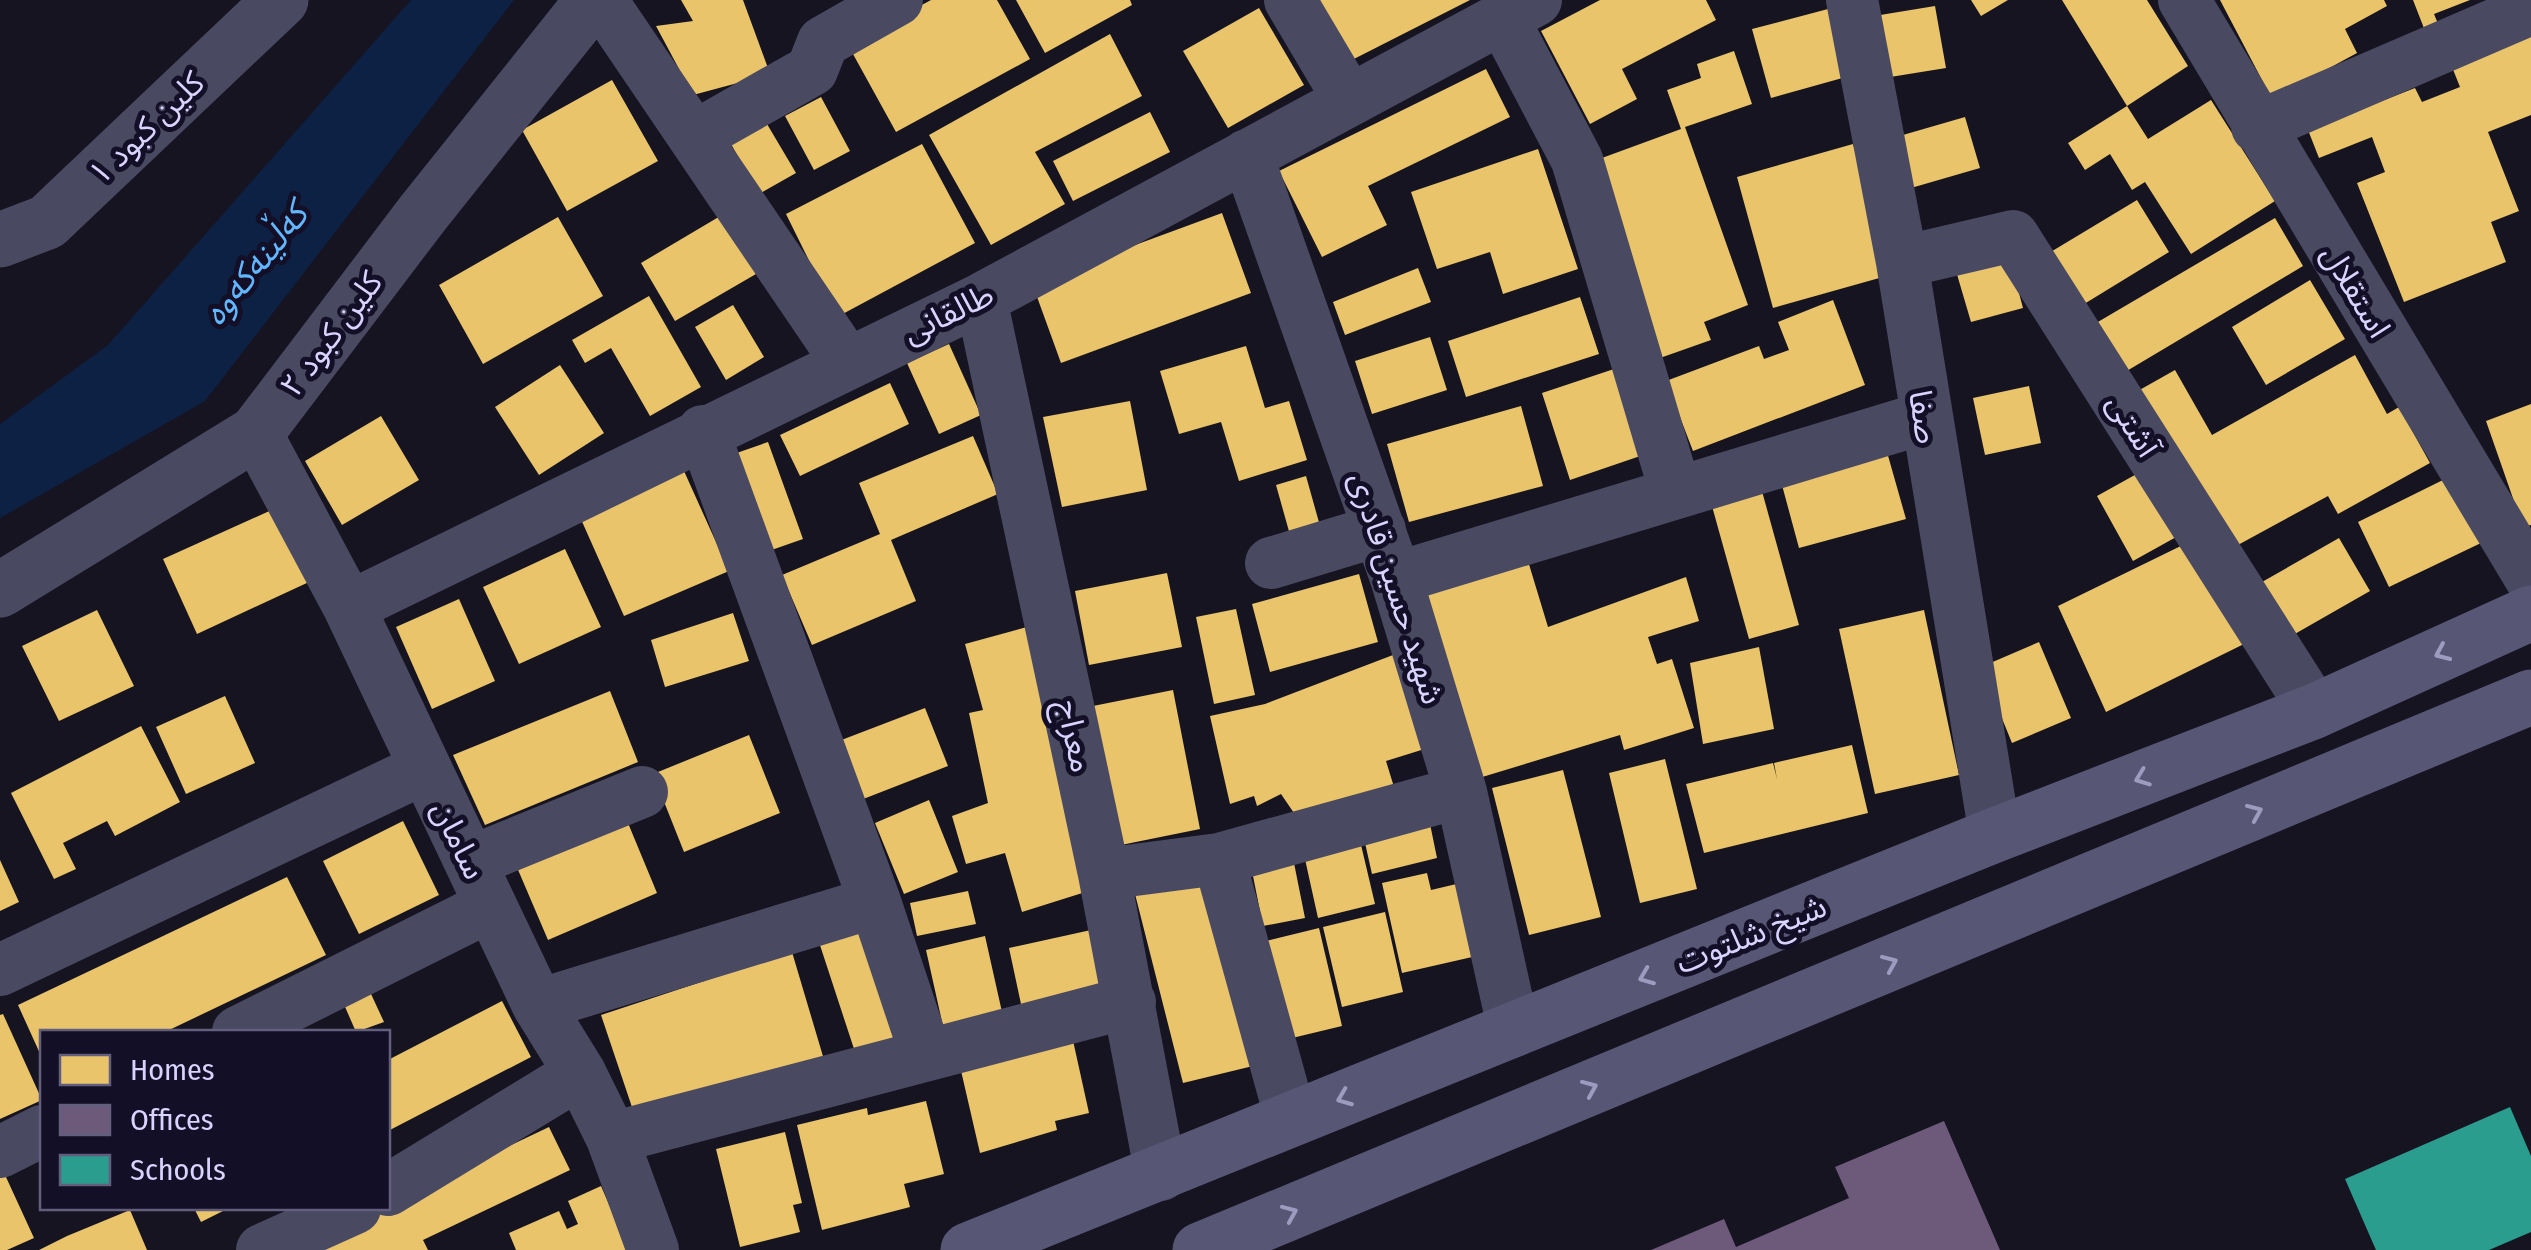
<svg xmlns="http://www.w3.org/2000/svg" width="2531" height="1250" font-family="'Fira Sans Condensed','Noto Sans Arabic',sans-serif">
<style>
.water{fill:#0d2144}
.homes{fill:#e9c46a}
.offices{fill:#6d597a}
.schools{fill:#2a9d8f}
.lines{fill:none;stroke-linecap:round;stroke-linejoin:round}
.minor{stroke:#4a4962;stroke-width:52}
.tertiary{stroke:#4a4962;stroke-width:55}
.secondary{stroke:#575674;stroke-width:55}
.oneway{stroke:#9e9bc0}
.labels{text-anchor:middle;stroke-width:10;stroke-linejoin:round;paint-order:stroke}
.street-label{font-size:32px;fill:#d9d4ff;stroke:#130f26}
.water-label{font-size:35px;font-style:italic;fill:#62b6ff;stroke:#130f26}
</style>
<rect width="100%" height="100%" fill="#161421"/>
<path class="water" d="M 411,0 L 514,0 L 205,401 L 0,518 L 0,424 L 108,345 Z"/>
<path class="homes" d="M 681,0 L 743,0 L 772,79 L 745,81 L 693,95 L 656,26 L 693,21 Z
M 931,0 L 997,0 L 1030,59 L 896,132 L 848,45 Z
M 1016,0 L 1130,0 L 1132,5 L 1045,53 Z
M 1313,0 L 1470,0 L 1346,63 Z
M 1600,0 L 1706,0 L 1716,20 L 1622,69 L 1637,99 L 1590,124 L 1541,31 Z
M 1971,0 L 2008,0 L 1981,16 Z
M 2062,0 L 2147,0 L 2188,66 L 2127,106 Z
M 2220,0 L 2384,0 L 2387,6 L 2345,29 L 2357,53 L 2272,99 Z
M 2413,0 L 2470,0 L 2434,14 L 2441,31 L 2427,36 Z
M 1935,6 L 1946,68 L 1878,79 L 1868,17 Z
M 1259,8 L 1304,85 L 1228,128 L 1183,51 Z
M 1828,9 L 1846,77 L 1771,98 L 1752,29 Z
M 1110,34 L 1142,96 L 1035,152 L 1065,204 L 991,245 L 929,135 Z
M 2531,36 L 2531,115 L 2488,132 L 2519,211 L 2491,222 L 2506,262 L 2404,302 L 2357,183 L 2385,172 L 2372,137 L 2319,158 L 2308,130 L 2415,88 L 2422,102 L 2460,87 L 2452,67 Z
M 1734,51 L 1752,104 L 1685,127 L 1748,305 L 1704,322 L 1711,340 L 1660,358 L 1591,162 L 1681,129 L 1667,90 L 1701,78 L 1697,64 Z
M 1486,69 L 1510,117 L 1368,186 L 1387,225 L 1322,257 L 1279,171 Z
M 612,80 L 658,161 L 567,211 L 522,130 Z
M 821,97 L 850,151 L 814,170 L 785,116 Z
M 2211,100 L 2275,201 L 2191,254 L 2145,182 L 2132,190 L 2110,154 L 2085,170 L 2068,143 L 2127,106 L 2148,139 Z
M 1150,112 L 1170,152 L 1073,201 L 1053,161 Z
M 1965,117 L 1980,168 L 1911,188 L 1896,137 Z
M 767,124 L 796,173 L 759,194 L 731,144 Z
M 922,144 L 975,243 L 837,317 L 786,214 Z
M 1853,144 L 1890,275 L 1773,308 L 1737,177 Z
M 1538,149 L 1578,269 L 1503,294 L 1490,252 L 1437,269 L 1411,192 Z
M 2137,200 L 2169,252 L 2076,309 L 2044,256 Z
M 1222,213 L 1251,293 L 1061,363 L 1032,283 Z
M 722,215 L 756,274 L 675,321 L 641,263 Z
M 558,217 L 603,296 L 483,364 L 439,285 Z
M 2275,218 L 2303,266 L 2120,375 L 2091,326 Z
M 2009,256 L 2023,308 L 1971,322 L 1956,271 Z
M 1418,268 L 1431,302 L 1345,335 L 1333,302 Z
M 2310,280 L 2345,339 L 2266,385 L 2232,327 Z
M 649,296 L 701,387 L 650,416 L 611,348 L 585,363 L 572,340 Z
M 1580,297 L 1599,354 L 1466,397 L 1448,341 Z
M 1833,300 L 1865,385 L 1693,451 L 1666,381 L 1759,346 L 1764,359 L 1789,350 L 1778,322 Z
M 733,305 L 764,357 L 726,380 L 695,327 Z
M 1430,337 L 1447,390 L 1372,414 L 1355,361 Z
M 949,344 L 981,415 L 939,434 L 907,363 Z
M 1246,346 L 1265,408 L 1289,401 L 1307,460 L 1239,481 L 1221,422 L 1179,434 L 1160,371 Z
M 2355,355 L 2387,414 L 2399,407 L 2430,463 L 2338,514 L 2328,496 L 2225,552 L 2136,392 L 2175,370 L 2212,435 Z
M 560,365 L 604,433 L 539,475 L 495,407 Z
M 1620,367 L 1649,453 L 1570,480 L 1542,393 Z
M 890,383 L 909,424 L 800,476 L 780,435 Z
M 2029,386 L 2041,443 L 1985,455 L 1973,398 Z
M 1130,401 L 1147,490 L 1062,507 L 1043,417 Z
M 2531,404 L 2531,525 L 2523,527 L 2486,421 Z
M 1521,406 L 1543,486 L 1409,522 L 1387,444 Z
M 381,416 L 419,480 L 342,525 L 305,461 Z
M 973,436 L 998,494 L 891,540 L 916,601 L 812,645 L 782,575 L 880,534 L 859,483 Z
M 768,442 L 803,539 L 763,553 L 728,456 Z
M 1885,445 L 1906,519 L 1799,548 L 1779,474 Z
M 684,471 L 729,571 L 624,616 L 580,517 Z
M 2142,471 L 2178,536 L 2133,561 L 2097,496 Z
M 1306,476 L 1322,533 L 1292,542 L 1276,485 Z
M 2449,477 L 2481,543 L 2389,587 L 2358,522 Z
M 1760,484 L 1799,625 L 1749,639 L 1710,499 Z
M 276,508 L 309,582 L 197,634 L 163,559 Z
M 2339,538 L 2370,591 L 2293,635 L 2262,582 Z
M 2191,541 L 2244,644 L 2106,712 L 2058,606 Z
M 565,549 L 601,627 L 519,664 L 483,587 Z
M 1528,561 L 1548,627 L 1686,577 L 1699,621 L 1648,637 L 1657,664 L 1672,659 L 1694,728 L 1624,750 L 1620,735 L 1479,778 L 1418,595 Z
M 1167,573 L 1182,647 L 1089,665 L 1075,591 Z
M 1359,574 L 1378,642 L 1270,672 L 1252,604 Z
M 459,599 L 495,681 L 432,709 L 396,627 Z
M 1236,609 L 1255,695 L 1214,704 L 1196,617 Z
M 97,610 L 134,686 L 59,721 L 22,646 Z
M 1924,610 L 1959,775 L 1875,794 L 1839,629 Z
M 733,613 L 749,661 L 665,687 L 651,640 Z
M 1034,625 L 1095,889 L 1022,912 L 1005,853 L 966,864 L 952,816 L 988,803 L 969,713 L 983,710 L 965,644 Z
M 2039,642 L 2071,718 L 2012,743 L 1981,667 Z
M 1759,647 L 1774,729 L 1703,744 L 1690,663 Z
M 1393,655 L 1431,747 L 1386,761 L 1394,787 L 1296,816 L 1281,794 L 1257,806 L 1254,796 L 1230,804 L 1210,716 L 1265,704 Z
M 1173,690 L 1200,829 L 1121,845 L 1093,706 Z
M 610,691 L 638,762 L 485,825 L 453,755 Z
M 225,696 L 255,763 L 186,794 L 156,727 Z
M 925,708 L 948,766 L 853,803 L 831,744 Z
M 141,726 L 180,802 L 115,836 L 107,821 L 63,843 L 76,869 L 54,879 L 11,793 Z
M 749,735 L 780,813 L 684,852 L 653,774 Z
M 1852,745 L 1868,813 L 1704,853 L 1686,784 L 1773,763 L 1777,779 L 1774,763 Z
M 1665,759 L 1697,889 L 1640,903 L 1609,773 Z
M 1563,770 L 1601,917 L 1529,935 L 1492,788 Z
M 929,800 L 958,872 L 904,894 L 875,823 Z
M 623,811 L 657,893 L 548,940 L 513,858 Z
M 1429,819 L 1437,858 L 1372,874 L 1363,834 Z
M 403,821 L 439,895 L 359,934 L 323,861 Z
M 1357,828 L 1375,904 L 1318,918 L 1301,841 Z
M 0,860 L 19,902 L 0,911 Z
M 1294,863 L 1305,918 L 1263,926 L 1252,871 Z
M 1427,873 L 1431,890 L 1465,882 L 1481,955 L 1402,973 L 1382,883 Z
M 1207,876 L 1253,1066 L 1183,1083 L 1135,894 Z
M 287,877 L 326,955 L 165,1032 L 42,1032 L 42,1058 L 18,1005 Z
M 968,891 L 976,924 L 917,936 L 910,903 Z
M 1385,912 L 1403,992 L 1342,1007 L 1323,927 Z
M 867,920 L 905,1036 L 855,1052 L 817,936 Z
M 1319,928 L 1342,1026 L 1288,1039 L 1266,941 Z
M 1091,930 L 1106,999 L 1024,1018 L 1009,948 Z
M 985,936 L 1004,1021 L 945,1035 L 926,950 Z
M 792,952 L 825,1063 L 637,1122 L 601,1015 Z
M 365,981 L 384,1022 L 356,1032 L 339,993 Z
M 502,1001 L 531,1057 L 388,1131 L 388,1060 Z
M 3,1014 L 42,1100 L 0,1119 L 0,1015 Z
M 1072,1036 L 1089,1113 L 1055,1121 L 1057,1130 L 980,1153 L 959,1062 Z
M 926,1101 L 944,1174 L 904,1184 L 910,1207 L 822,1230 L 797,1125 L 867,1108 L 868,1115 Z
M 549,1127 L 570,1170 L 423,1240 L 428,1250 L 292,1250 Z
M 785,1132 L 802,1203 L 793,1205 L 800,1232 L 740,1247 L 716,1149 Z
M 0,1164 L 34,1238 L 7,1250 L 0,1250 Z
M 601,1186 L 629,1250 L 516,1250 L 509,1233 L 559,1211 L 567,1229 L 578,1224 L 568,1201 Z
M 194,1208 L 229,1208 L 201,1222 Z
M 130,1210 L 147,1250 L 39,1250 L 67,1236 Z"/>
<path class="offices" d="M 1944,1121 L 2000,1250 L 1651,1250 L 1724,1219 L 1736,1247 L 1849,1198 L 1835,1167 Z"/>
<path class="schools" d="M 2510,1107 L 2531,1156 L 2531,1232 L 2489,1250 L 2376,1250 L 2345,1179 Z"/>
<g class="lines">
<path class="minor" d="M 601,0 L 846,361
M 1290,0 L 1348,98
M 1852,0 L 1902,262 L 1995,835
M 2184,0 L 2531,579
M 1503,19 L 1577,160 L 1675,490
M 2257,127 L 2531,9
M 694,137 L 812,70 L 823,42 L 897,0
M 1247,155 L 1396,578 L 1461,792 L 1514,1031
M 1902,262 L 2013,236 L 2315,711
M 981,299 L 1104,874 L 1161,1175
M 703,431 L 875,902 L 926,1055
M 256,433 L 349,607 L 538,1005 L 580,1073 L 612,1138 L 653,1250
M 1271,563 L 1380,530
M 1396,578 L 1924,418
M 349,607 L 981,299 L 1536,0
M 1219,859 L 1291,1119
M 470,862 L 642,792
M 1104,874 L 1219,859 L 1461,792
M 0,970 L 425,768
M 538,1005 L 875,902
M 238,1032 L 490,906
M 612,1138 L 1130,1002
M 0,1152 L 42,1131
M 388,1190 L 580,1073
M 262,1250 L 355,1208"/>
<path class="tertiary" d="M 0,240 L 47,222 L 281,0
M 0,590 L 256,433 L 423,213 L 593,0"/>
<path class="secondary" d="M 968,1250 L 1995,835 L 2315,711 L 2531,613
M 1200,1250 L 2531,697"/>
</g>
<defs><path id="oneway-chevron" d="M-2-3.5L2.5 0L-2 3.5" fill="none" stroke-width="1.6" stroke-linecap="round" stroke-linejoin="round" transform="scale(2.5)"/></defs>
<g class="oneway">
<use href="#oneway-chevron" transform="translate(2442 653) rotate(156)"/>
<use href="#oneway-chevron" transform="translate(2142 778) rotate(159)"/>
<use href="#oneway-chevron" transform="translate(2255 812) rotate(-23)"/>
<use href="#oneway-chevron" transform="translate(1890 963) rotate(-23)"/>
<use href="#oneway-chevron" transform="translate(1646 977) rotate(158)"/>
<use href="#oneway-chevron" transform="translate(1590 1088) rotate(-23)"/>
<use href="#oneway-chevron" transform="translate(1344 1098) rotate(158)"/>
<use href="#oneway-chevron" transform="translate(1290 1213) rotate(-23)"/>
</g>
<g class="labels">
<g class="street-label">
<text transform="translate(146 128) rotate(-44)" y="11">کلین کبود ۱</text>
<text transform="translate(2356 291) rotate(59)" y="11">استقلال</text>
<text transform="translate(948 313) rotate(-26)" y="11">طالقانی</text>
<text transform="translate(331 334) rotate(-53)" y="11">کلین کبود ۲</text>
<text transform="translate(1924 417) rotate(81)" y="11">صفا</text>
<text transform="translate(2133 425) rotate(58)" y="11">آشتی</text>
<text transform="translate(1397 588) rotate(72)" y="11">شهید حسین قادری</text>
<text transform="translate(1075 736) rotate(78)" y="11">معراج</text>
<text transform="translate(459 840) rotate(64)" y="11">سامان</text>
<text transform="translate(1751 934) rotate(-22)" y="11">شیخ شلتوت</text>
</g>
<g class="water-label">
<text transform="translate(255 264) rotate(-51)" y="12">کەڵینەکەوە</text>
</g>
</g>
<rect x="40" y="1030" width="350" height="180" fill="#130f26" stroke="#625e7d" stroke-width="2.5"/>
<rect x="60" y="1055" width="50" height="30" fill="#e9c46a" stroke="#625e7d" stroke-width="2.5"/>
<text x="130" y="1080" font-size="30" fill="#d9d4ff">Homes</text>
<rect x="60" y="1105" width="50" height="30" fill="#6d597a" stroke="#625e7d" stroke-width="2.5"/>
<text x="130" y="1130" font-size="30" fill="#d9d4ff">Offices</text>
<rect x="60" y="1155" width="50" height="30" fill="#2a9d8f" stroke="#625e7d" stroke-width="2.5"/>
<text x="130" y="1180" font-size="30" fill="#d9d4ff">Schools</text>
</svg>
